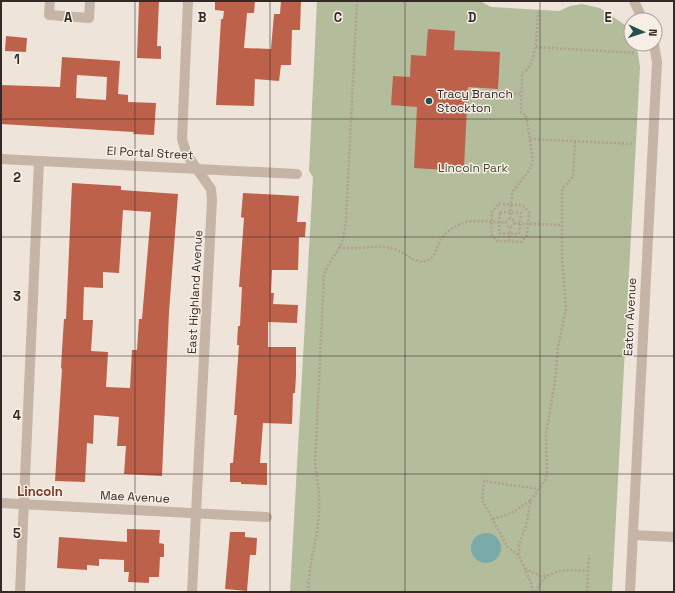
<svg xmlns="http://www.w3.org/2000/svg" width="675" height="593" font-family="'Space Grotesk',sans-serif">
<style>
.green{fill:#b3bd9b}
.water{fill:#7baaaa}
.building{fill:#bd614b;fill-rule:evenodd}
.lines{fill:none;stroke-linecap:round;stroke-linejoin:round}
.path{stroke:#b29e92;stroke-width:2.5;stroke-dasharray:2 2;stroke-linecap:butt}
.minor{stroke:#c6b4a7;stroke-width:10}
.grid{fill:none;stroke:#332a27;stroke-width:1;stroke-opacity:0.55}
.poi-dot{fill:#205052;stroke:#f7efe6;stroke-width:1.5}
.labels{text-anchor:middle;stroke-width:3;stroke-linejoin:round;paint-order:stroke}
.poi-label{font-size:12px;fill:#332a27;stroke:#f7efe6;text-anchor:start}
.street-label{font-size:12px;fill:#332a27;stroke:#f7efe6}
.park-label{font-size:12px;fill:#44502d;stroke:#f7efe6}
.neighbourhood-label{font-size:13px;font-weight:bold;fill:#7c3726;stroke:#f7efe6}
.grid-label{font-size:13px;text-anchor:middle;font-weight:bold;fill:#332a27;stroke:#f7efe6;stroke-width:3;stroke-linejoin:round;paint-order:stroke}
</style>
<rect width="100%" height="100%" fill="#efe4da"/>
<path class="green" d="M 317,1 L 480,1 L 491,7 L 559,11 L 570,6 L 582,4 L 600,8 L 625,25 L 631,34 L 631,44 L 636,44 L 637,47 L 640,67 L 612,592 L 290,592 L 313,177 L 309,171 Z"/>
<path class="water" d="M471 548a15 15 0 1 1 30 0a15 15 0 1 1-30 0Z"/>
<path class="building" d="M 139,1 L 159,1 L 157,46 L 161,46 L 161,59 L 137,58 Z
M 215,1 L 255,1 L 254,13 L 247,13 L 244,48 L 271,49 L 274,14 L 280,14 L 281,1 L 301,1 L 300,30 L 292,30 L 291,65 L 281,65 L 279,81 L 255,79 L 254,106 L 216,105 L 221,19 L 223,19 L 224,11 L 215,10 Z
M 428,29 L 455,31 L 454,50 L 500,52 L 498,89 L 468,87 L 464,168 L 446,167 L 446,170 L 414,168 L 417,107 L 391,105 L 393,76 L 410,77 L 411,55 L 426,56 Z
M 6,36 L 27,38 L 26,52 L 5,51 Z
M 62,57 L 120,61 L 118,94 L 128,95 L 128,102 L 156,103 L 154,135 L 133,134 L 134,132 L 1,124 L 1,85 L 60,87 ZM 77,75 L 107,77 L 106,100 L 76,98 Z
M 72,183 L 121,186 L 121,190 L 178,194 L 169,312 L 162,476 L 124,474 L 126,446 L 117,446 L 119,417 L 94,415 L 93,444 L 87,443 L 85,482 L 55,481 L 62,369 L 61,368 L 62,350 L 64,319 L 66,319 ZM 123,210 L 151,212 L 142,319 L 139,319 L 137,350 L 132,350 L 130,388 L 106,387 L 108,352 L 91,351 L 93,320 L 83,320 L 84,287 L 103,288 L 103,272 L 119,273 Z
M 243,193 L 299,196 L 297,222 L 306,222 L 305,237 L 299,237 L 298,270 L 272,270 L 271,293 L 274,293 L 273,304 L 298,305 L 297,323 L 268,322 L 268,347 L 296,347 L 296,375 L 295,393 L 293,393 L 292,424 L 263,423 L 260,463 L 267,463 L 267,485 L 241,484 L 241,482 L 230,482 L 230,463 L 233,463 L 237,415 L 234,415 L 239,345 L 237,345 L 238,326 L 240,326 L 242,287 L 239,287 L 244,218 L 241,217 Z
M 127,529 L 160,530 L 159,543 L 164,544 L 164,557 L 160,557 L 159,577 L 149,577 L 149,583 L 128,582 L 129,572 L 124,572 L 124,560 L 99,559 L 99,566 L 87,565 L 87,570 L 57,568 L 59,537 L 127,542 Z
M 230,532 L 245,532 L 245,537 L 257,538 L 256,555 L 250,555 L 247,591 L 225,589 Z"/>
<g class="lines">
<path class="path" d="M 536,47 L 635,53
M 466,91 L 521,94
M 530,139 L 633,144
M 499,204 L 522,205 L 529,212 L 527,235 L 521,242 L 497,241 L 491,234 L 492,211 Z
M 500,212 L 521,213 L 519,234 L 499,233 Z
M506 223a4 4 0 1 1 8 0a4 4 0 1 1-8 0Z
M 510,219 L 512,192 L 529,171 L 533,160 L 527,121 L 526,116 L 521,112 L 522,73 C 538,66 537,27 538,12
M 514,223 L 562,225
M 509,241 L 510,227
M 339,247 C 356,251 374,244 391,248 C 402,250 414,264 425,261 C 436,259 436,247 441,239 C 445,232 455,226 463,223 C 475,219 493,222 506,223
M 493,519 L 512,513 L 531,500
M 518,555 L 507,546 L 482,500 L 484,481 L 538,489
M 525,569 L 541,576 L 549,575
M 308,592 L 310,568 L 317,533 L 319,512 L 319,493 L 315,463 L 324,276 C 327,265 333,258 339,248 C 344,239 345,229 346,218 L 357,1
M 533,592 L 531,583 L 519,555 L 519,545 L 526,526 L 531,500 L 545,480 L 547,474 L 546,434 L 555,381 L 558,347 L 566,309 L 562,259 L 562,189 L 573,177 L 575,141
M 536,592 C 545,568 567,569 588,571
M 587,592 L 589,555"/>
<path class="minor" d="M 50,1 L 49,15 L 89,18 L 90,1
M 188,1 L 182,139 L 187,155 L 211,189 L 212,200 L 192,592
M 634,1 L 643,20
M 1,159 L 297,174
M 1,503 L 267,517
M 633,535 L 674,537
M 20,592 L 39,161
M 630,592 L 657,62 L 654,44"/>
</g>
<path class="grid" d="M 135,1 L 135,592M 270,1 L 270,592M 405,1 L 405,592M 540,1 L 540,592M 1,119 L 674,119M 1,237 L 674,237M 1,356 L 674,356M 1,474 L 674,474"/>
<circle class="poi-dot" cx="429" cy="101" r="4"/>
<g class="labels">
<g class="poi-label">
<text x="437" y="98">Tracy Branch<tspan x="437" dy="14">Stockton</tspan></text>
</g>
<g class="street-label">
<text transform="translate(150 153) rotate(3)" y="4">El Portal Street</text>
<text transform="translate(195 292) rotate(-87)" y="4">East Highland Avenue</text>
<text transform="translate(630 317) rotate(-87)" y="4">Eaton Avenue</text>
<text transform="translate(135 497) rotate(3)" y="4">Mae Avenue</text>
</g>
<g class="park-label">
<text x="473" y="172">Lincoln Park</text>
</g>
<g class="neighbourhood-label">
<text x="40" y="496">Lincoln</text>
</g>
</g>
<g class="grid-label">
<text x="68" y="22">A</text>
<text x="202" y="22">B</text>
<text x="338" y="22">C</text>
<text x="472" y="22">D</text>
<text x="608" y="22">E</text>
<text x="17" y="64">1</text>
<text x="17" y="182">2</text>
<text x="17" y="301">3</text>
<text x="17" y="420">4</text>
<text x="17" y="538">5</text>
</g>
<rect width="675" height="593" fill="none" stroke="#332a27" stroke-width="4"/>
<g transform="translate(643 32) rotate(93)"><circle r="19" fill="#f7efe6" stroke="#a9a09a"/>
<path d="M0-3L7 15L0 10L-7 15Z" fill="#205052"/>
<text y="-6" font-size="11" font-weight="bold" text-anchor="middle" fill="#332a27">N</text>
</g>
</svg>
